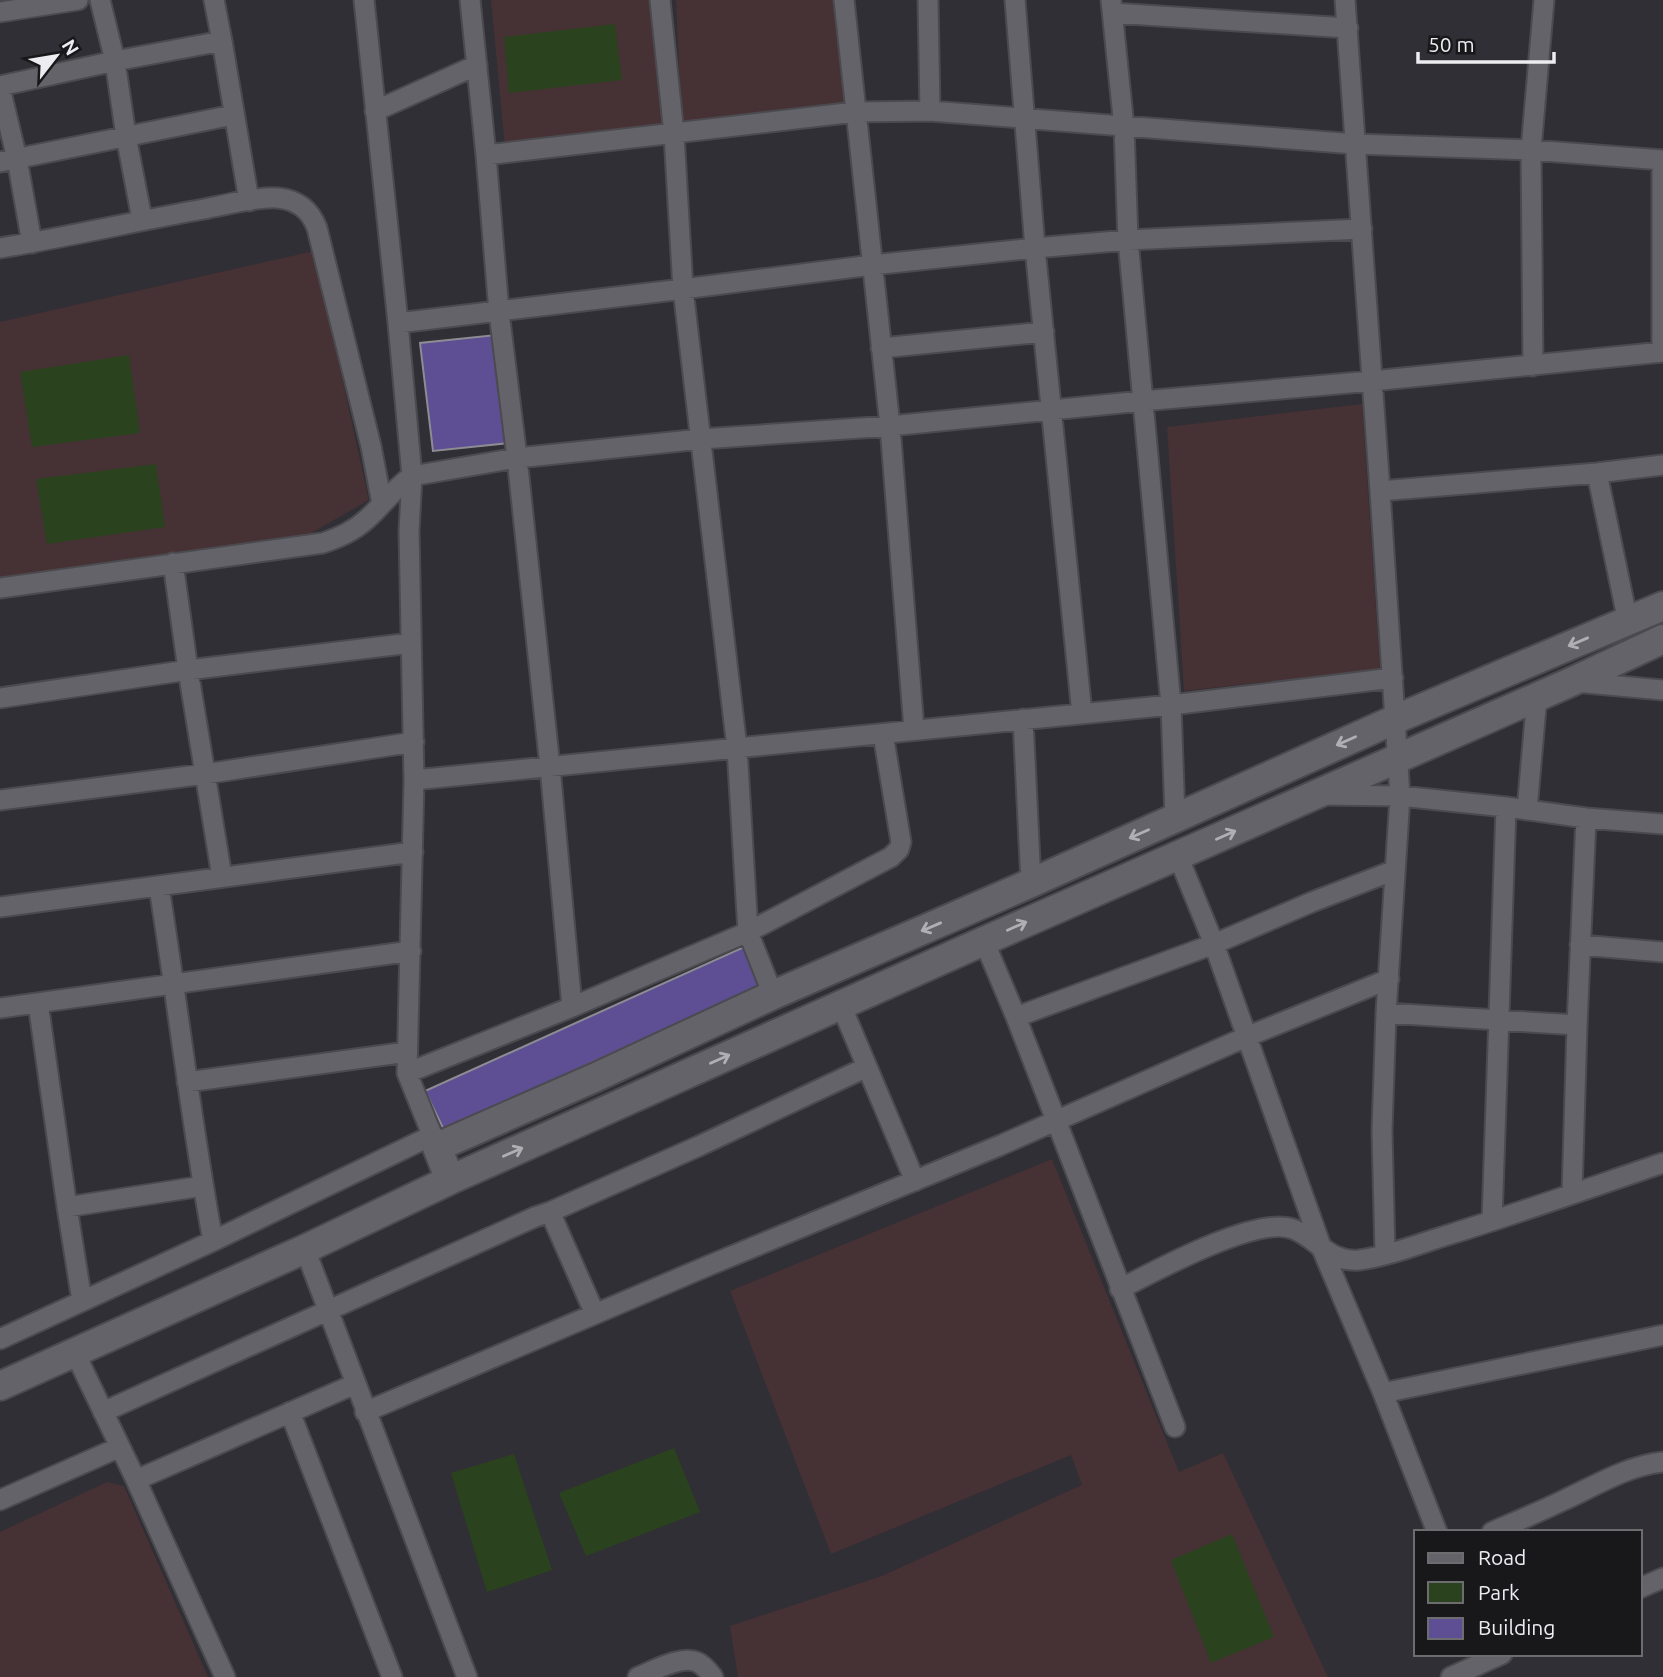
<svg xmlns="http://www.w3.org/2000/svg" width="1663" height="1677" font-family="Ubuntu,sans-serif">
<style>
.education{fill:#463134}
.green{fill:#2a431e}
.building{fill:#5e4e94;stroke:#8d8c93;stroke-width:2}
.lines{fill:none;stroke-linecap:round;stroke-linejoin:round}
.minor-casing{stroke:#4b4a4f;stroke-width:23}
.secondary-casing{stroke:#4b4a4f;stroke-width:32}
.minor{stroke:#64636a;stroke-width:19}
.secondary{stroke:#64636a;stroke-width:28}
.oneway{stroke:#afafb4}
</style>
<rect width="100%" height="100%" fill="#302f35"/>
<path class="education" d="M 491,0 L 656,0 L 672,138 L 505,148 Z
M 676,0 L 839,0 L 848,114 L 682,135 Z
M 314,251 L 369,500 L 308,535 L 0,585 L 0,322 Z
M 1362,404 L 1380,669 L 1184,691 L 1167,427 Z
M 1052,1159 L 1179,1472 L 1223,1453 L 1328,1677 L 738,1677 L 730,1626 L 882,1576 L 1082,1485 L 1071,1455 L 831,1554 L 730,1291 Z
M 107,1482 L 124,1486 L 208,1677 L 0,1677 L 0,1532 Z"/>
<path class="green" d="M 615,24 L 622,80 L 509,93 L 504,37 Z
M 129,355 L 140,433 L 32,447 L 20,372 Z
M 156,464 L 165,527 L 47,544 L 36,479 Z
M 674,1448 L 700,1512 L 586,1556 L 559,1493 Z
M 514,1454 L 552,1570 L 487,1592 L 451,1473 Z
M 1232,1534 L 1274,1637 L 1211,1663 L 1171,1560 Z"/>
<path class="building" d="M 496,335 L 509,443 L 433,451 L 420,343 Z
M 744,947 L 762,985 L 444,1130 L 425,1091 Z"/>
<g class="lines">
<defs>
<path id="minor" d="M 100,0 L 115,61 L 126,136 L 142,219
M 214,0 L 222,41 L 249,201
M 364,0 L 398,323 L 412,476 L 409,531 L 414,780 L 407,1073 L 437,1147
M 470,0 L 486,155 L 499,312 L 517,458 L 550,767 L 572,1007
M 660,0 L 674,134 L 683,289 L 737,748 L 748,932 L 773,995
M 844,0 L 890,426 L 914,729
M 928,0 L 930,111
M 1015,0 L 1035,248 L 1082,714
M 1111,0 L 1124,127 L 1128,240 L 1171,705 L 1175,818
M 1345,0 L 1380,491 L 1400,796 L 1386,1013 L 1382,1131 L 1385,1254
M 0,12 L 78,0
M 1113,13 L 1348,28
M 0,86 L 115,61 L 222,41
M 0,88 L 17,159 L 32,243
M 375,111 L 477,65
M 486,155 L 855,112 L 930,111 L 1355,144 L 1531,150 L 1663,160
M 1662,160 L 1662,352
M 0,162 L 233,115
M 0,248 C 68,237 136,221 204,209 C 224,205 260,196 278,198 C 298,200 310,210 317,228 L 371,446 L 382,504
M 398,323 L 683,289 L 872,265 L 1035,248 L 1128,240 L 1362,229
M 881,348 L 1044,332
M 1533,366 L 1531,150 L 1544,0
M 1597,473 L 1628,622
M 1380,491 L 1597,473 L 1663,465
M 173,563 L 188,670 L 222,877
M 0,588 L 323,543 C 340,537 354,531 367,519 C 383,505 394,488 412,476 L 517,458 L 701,439 L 890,426 L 1142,401 L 1372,381 L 1663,352
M 1575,682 L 1663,690
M 0,698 L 188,670 L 411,643
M 1023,719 L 1031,883
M 414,780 L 1171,705 L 1393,678
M 1323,795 L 1400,796 L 1506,807 L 1586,818 L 1663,824
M 0,800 L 205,774 L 414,742
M 1527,810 L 1537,696
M 1178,856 L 1214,944 L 1322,1249 L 1383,1393 L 1437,1532
M 159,887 C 178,1005 191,1123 213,1241
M 0,907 L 413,852
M 984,941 L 1016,1017 L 1175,1427
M 1580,945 L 1663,952
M 38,1003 L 67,1207 L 82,1301
M 841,1005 L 915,1181
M 0,1008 L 411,951
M 1386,1013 L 1577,1025
M 1016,1017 L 1214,944 L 1312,902 L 1395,870
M 407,1073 L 572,1007 L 748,932 L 891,857 L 899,849 L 901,842 L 883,734
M 187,1082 L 407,1052
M 1572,1194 L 1577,1025 L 1586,818
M 67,1207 L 203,1186
M 550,1212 L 699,1146 L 867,1067
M 1492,1221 L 1506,807
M 305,1249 L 467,1677
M 1120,1289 C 1155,1271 1257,1215 1293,1229 C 1317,1238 1329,1263 1359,1260 C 1390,1256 1421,1243 1451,1234 C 1522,1212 1592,1187 1663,1163
M 0,1339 L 213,1241 L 433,1135
M 75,1353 L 136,1480 L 225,1677
M 1383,1393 L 1663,1335
M 103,1412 L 535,1217 L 550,1212 L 595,1314
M 290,1412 L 392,1677
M 365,1412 L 710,1265 L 1001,1145 L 1246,1037 L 1389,979
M 136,1480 L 355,1384
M 0,1500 L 120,1447
M 1492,1532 C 1515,1522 1539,1512 1562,1501 C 1595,1486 1626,1466 1663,1462
M 1640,1588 L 1663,1578
M 638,1677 C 653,1671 681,1655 697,1662 C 704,1665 708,1671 713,1677
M 1451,1677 L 1502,1654"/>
<path id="secondary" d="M 450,1180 L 437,1147 L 594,1078 L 773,995 L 1031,883 L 1396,719 L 1663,606
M 0,1386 L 305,1249 L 450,1180 L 984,941 L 1571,682 L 1663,639"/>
</defs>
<use href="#minor" class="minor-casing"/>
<use href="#secondary" class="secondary-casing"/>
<use href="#minor" class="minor"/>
<use href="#secondary" class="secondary"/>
</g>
<defs><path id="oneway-shaft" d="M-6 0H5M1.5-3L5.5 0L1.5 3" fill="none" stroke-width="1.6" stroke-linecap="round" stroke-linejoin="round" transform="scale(1.75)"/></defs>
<g class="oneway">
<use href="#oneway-shaft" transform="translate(1578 642) rotate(157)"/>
<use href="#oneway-shaft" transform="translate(1346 741) rotate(156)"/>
<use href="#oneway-shaft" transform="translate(1139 834) rotate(156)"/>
<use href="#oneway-shaft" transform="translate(1226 835) rotate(-24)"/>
<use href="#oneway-shaft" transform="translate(1017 926) rotate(-24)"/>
<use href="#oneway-shaft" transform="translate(931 927) rotate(157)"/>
<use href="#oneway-shaft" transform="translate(720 1059) rotate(-24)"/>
<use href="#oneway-shaft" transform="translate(513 1152) rotate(-24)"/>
</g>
<rect x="1414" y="1530" width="228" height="126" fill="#18181a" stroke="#6d6d70" stroke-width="2"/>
<rect x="1428" y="1553" width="35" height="10" fill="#64636a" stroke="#6d6d70" stroke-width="2"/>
<text x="1478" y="1565" font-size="21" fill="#ededf1">Road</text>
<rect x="1428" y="1582" width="35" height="21" fill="#2a431e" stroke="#6d6d70" stroke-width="2"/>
<text x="1478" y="1600" font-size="21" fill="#ededf1">Park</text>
<rect x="1428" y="1618" width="35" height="21" fill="#5e4e94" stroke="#6d6d70" stroke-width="2"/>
<text x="1478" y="1635" font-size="21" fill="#ededf1">Building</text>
<g transform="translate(56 56) rotate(59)" stroke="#18181a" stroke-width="5" paint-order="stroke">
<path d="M0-5L12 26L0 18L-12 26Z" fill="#ededf1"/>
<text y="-10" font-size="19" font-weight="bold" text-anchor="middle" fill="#ededf1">N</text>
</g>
<path d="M1418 52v10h136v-10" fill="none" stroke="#ededf1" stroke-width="3.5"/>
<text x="1428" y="52" font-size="21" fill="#ededf1" stroke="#18181a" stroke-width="5" paint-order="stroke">50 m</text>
</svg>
